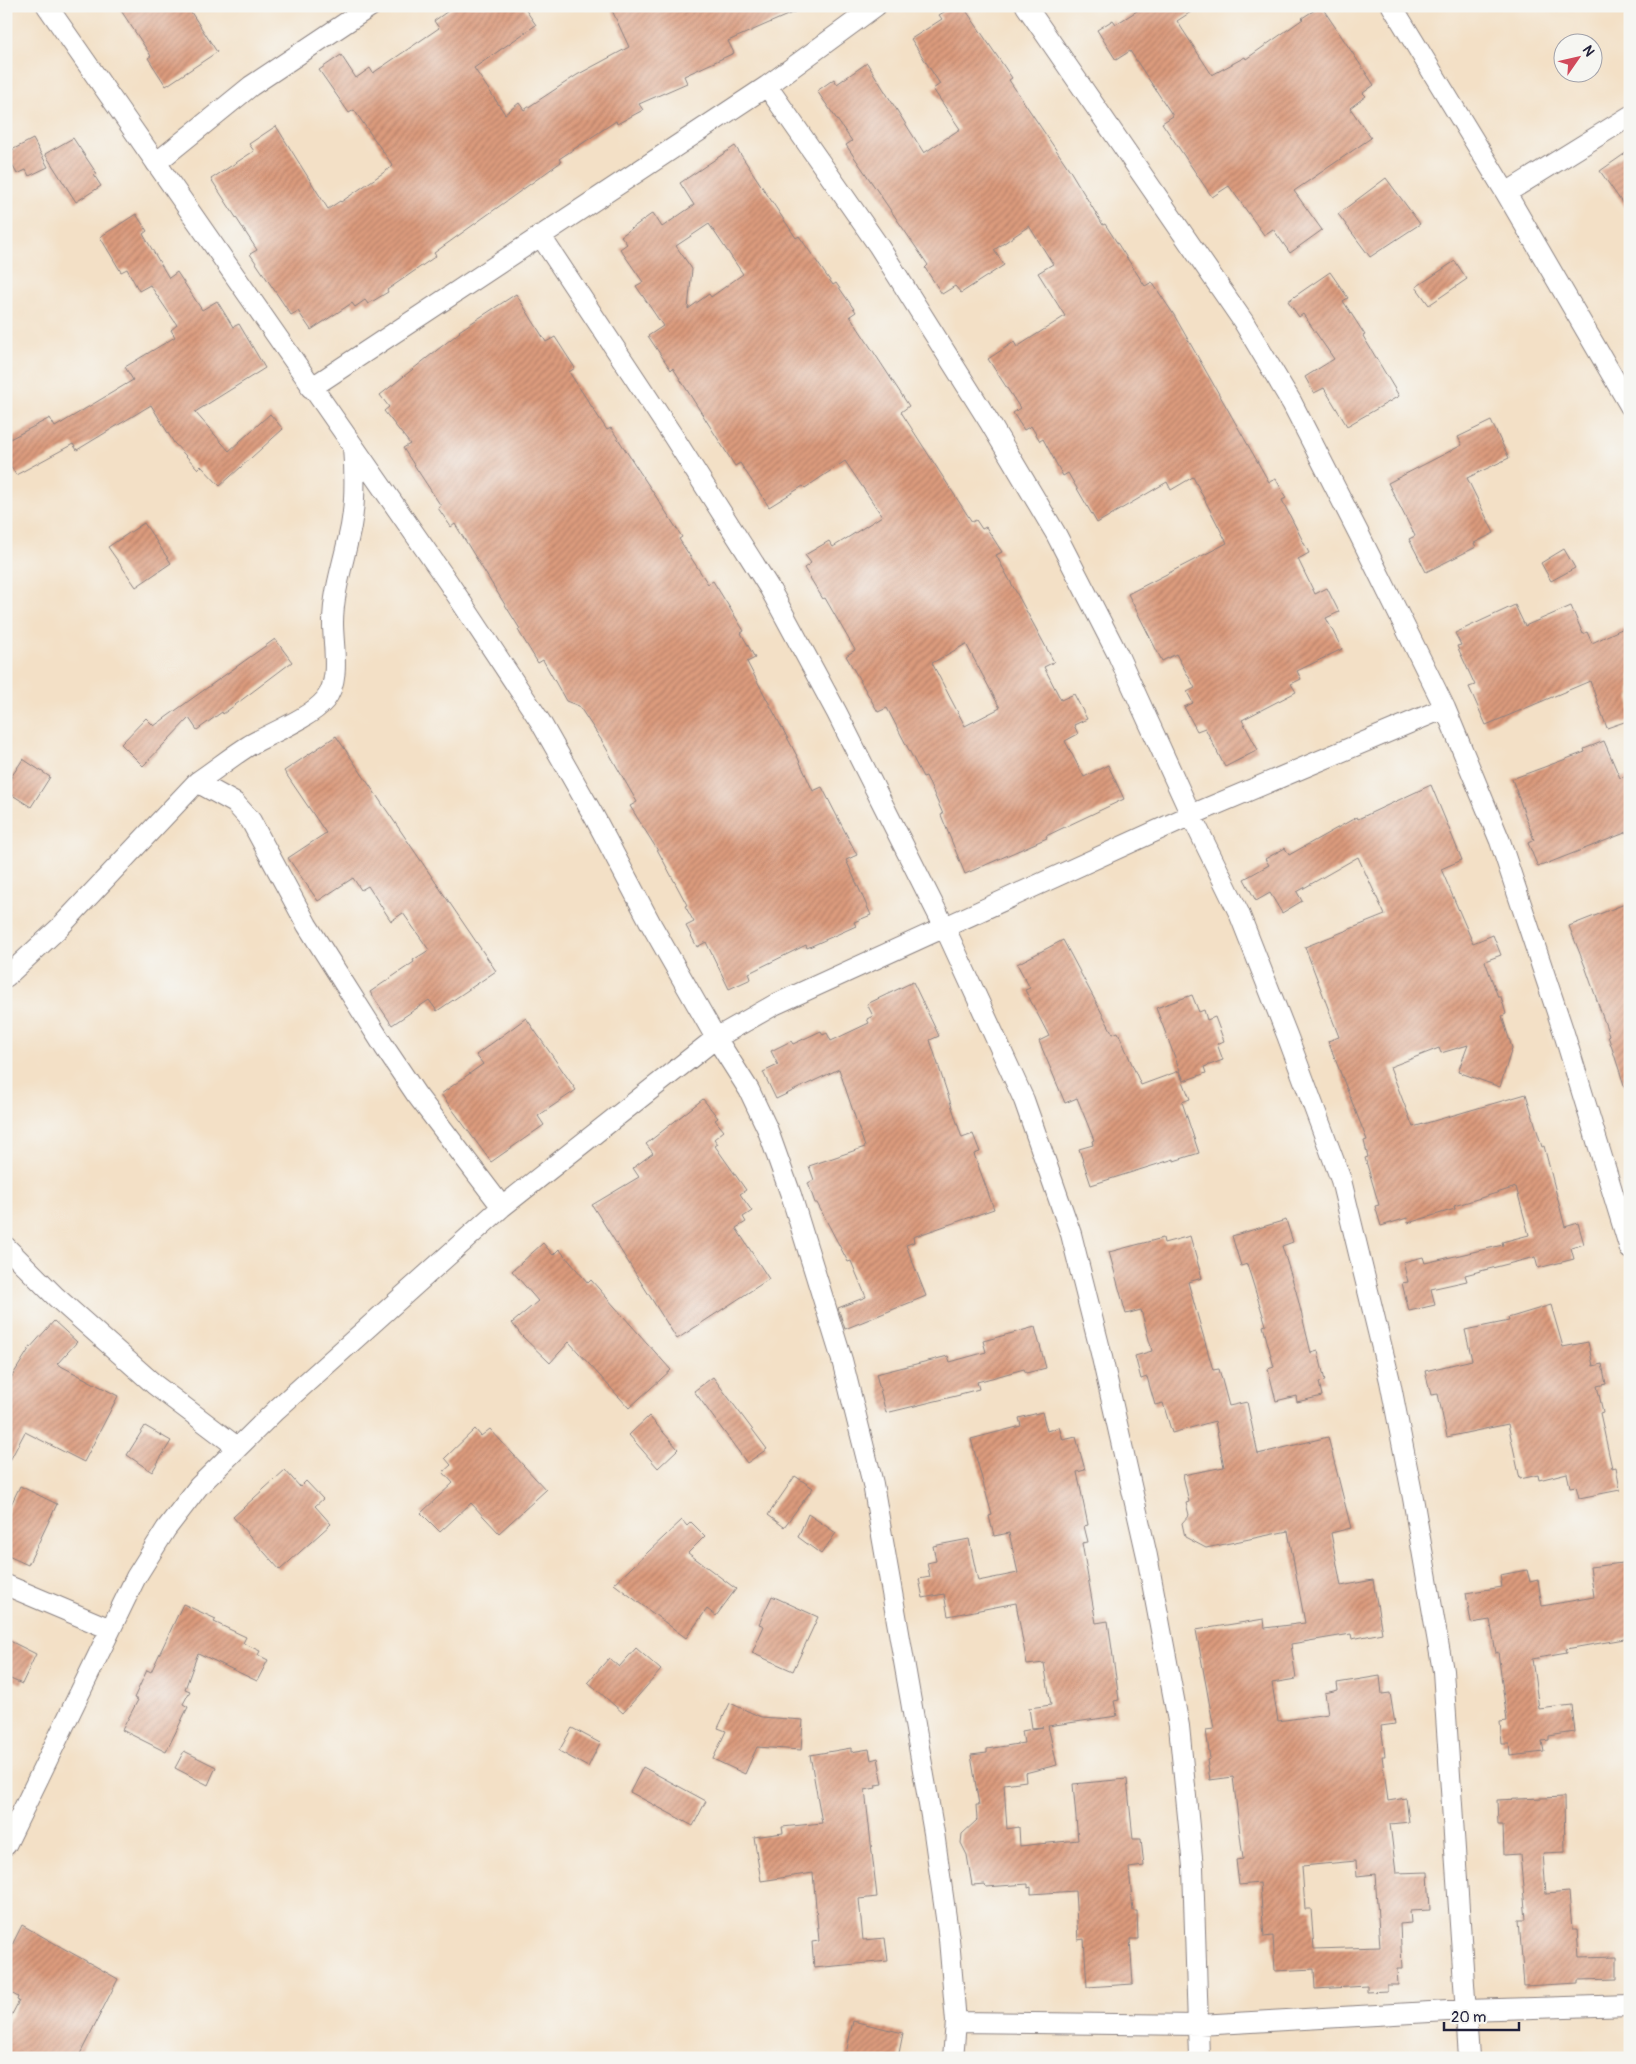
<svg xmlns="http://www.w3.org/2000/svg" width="1636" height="2064" font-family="Pangolin,sans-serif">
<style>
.building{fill:url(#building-hatch);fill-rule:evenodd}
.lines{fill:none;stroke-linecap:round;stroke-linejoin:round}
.minor-casing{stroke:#8a8180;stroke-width:22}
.minor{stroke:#fff;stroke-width:20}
</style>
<defs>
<pattern id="building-hatch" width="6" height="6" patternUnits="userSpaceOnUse" patternTransform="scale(1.25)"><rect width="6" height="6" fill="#dc9b7d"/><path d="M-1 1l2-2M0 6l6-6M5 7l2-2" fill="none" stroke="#b27e68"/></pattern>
</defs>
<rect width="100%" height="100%" fill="#f6f6f2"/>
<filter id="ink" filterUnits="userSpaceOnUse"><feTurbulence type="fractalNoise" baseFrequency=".02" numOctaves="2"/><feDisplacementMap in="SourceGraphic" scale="10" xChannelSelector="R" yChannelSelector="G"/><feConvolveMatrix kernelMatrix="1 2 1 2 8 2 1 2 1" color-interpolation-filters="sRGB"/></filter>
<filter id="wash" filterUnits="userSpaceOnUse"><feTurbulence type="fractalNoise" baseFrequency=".0096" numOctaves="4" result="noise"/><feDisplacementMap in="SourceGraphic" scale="20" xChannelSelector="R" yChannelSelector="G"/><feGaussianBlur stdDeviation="1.12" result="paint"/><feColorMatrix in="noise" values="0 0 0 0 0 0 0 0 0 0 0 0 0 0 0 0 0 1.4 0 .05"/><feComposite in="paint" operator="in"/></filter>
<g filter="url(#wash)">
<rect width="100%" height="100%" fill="#f3e0c6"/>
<g id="blocks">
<path class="building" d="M 118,6 L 187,6 L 217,52 L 166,86 L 148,58 L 151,56 Z
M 455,6 L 523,6 L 536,25 L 474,68 L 505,114 L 519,103 L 524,110 L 577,75 L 629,47 L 610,6 L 808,6 L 728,41 L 734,53 L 684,76 L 687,83 L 639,104 L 643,110 L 617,124 L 616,121 L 559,159 L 561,162 L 434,253 L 436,256 L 387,290 L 388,292 L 368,304 L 365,300 L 355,307 L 352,303 L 311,330 L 298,311 L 291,315 L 250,254 L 257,250 L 211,179 L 254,151 L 249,144 L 276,126 L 328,209 L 340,201 L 341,202 L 393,166 L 354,110 L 349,113 L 319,70 L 341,55 L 356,78 L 370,68 L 373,73 L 439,28 L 434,21 Z
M 954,6 L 963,6 L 1012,78 L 1009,80 L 1069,169 L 1103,225 L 1105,224 L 1145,286 L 1152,282 L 1174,315 L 1269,482 L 1276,479 L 1286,498 L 1282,500 L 1309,553 L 1298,559 L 1315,594 L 1327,588 L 1339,612 L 1326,618 L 1342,649 L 1297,671 L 1301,679 L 1291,684 L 1296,692 L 1242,720 L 1258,750 L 1225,767 L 1205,728 L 1197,731 L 1184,707 L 1193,703 L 1187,692 L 1195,688 L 1176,654 L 1162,661 L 1128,594 L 1227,543 L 1193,477 L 1171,490 L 1167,482 L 1097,523 L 1068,473 L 1063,476 L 1043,439 L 1040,441 L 1031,426 L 1024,430 L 1013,413 L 1020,408 L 988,359 L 1014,342 L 1017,347 L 1065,316 L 1038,273 L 1053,264 L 1029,226 L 994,250 L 1004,265 L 961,293 L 955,286 L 942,294 L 925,268 L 928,265 L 846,145 L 852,141 L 817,91 L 834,79 L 837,84 L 867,63 L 924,153 L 960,129 L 933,89 L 940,84 L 911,39 L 942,19 L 939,15 Z
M 1145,6 L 1200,6 L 1177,21 L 1212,75 L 1245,57 L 1246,59 L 1303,19 L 1302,18 L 1321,6 L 1374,85 L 1363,93 L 1366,96 L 1350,108 L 1371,138 L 1294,191 L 1322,230 L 1290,253 L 1273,229 L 1264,235 L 1229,186 L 1212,197 L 1162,123 L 1173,116 L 1130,51 L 1116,60 L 1097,30 L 1113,20 L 1116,24 Z
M 73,138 L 97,174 L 94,175 L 101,186 L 76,202 L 45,154 Z
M 33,139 L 48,167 L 29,176 L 26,170 L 17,174 L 6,153 Z
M 735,146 L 796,238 L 799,236 L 833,285 L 836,283 L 856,312 L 850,316 L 909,406 L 901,412 L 972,522 L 976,520 L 982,529 L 986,527 L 1002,552 L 996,555 L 1054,662 L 1044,667 L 1061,700 L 1074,694 L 1087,719 L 1074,725 L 1078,734 L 1065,741 L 1084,777 L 1108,765 L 1124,799 L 1046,836 L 1047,838 L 965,874 L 941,815 L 943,814 L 926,776 L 923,777 L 887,708 L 878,712 L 846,656 L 855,650 L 825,598 L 823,599 L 804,568 L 811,563 L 805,555 L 829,541 L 833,547 L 882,516 L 845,461 L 805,488 L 803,486 L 769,507 L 740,463 L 735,466 L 673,368 L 671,370 L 648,336 L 663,326 L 636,286 L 643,282 L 620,249 L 627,244 L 621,236 L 653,213 L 662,227 L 694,205 L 680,183 ZM 709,224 L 743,274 L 711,297 L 709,294 L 688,309 L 692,269 L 676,246 ZM 966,644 L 1000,708 L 965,726 L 932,663 Z
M 1630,150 L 1630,214 L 1600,171 Z
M 1386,178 L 1420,224 L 1370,257 L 1338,214 Z
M 136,214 L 147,231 L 143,234 L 169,278 L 177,272 L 202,310 L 217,301 L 233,327 L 239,324 L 265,368 L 195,412 L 229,451 L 270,414 L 283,429 L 220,486 L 201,466 L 198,469 L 174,443 L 151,405 L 77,450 L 73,444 L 16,475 L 6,458 L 6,441 L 50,418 L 55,427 L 133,380 L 125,367 L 175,337 L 171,330 L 177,325 L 150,285 L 139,291 L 127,269 L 121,272 L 100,237 Z
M 1455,261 L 1467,279 L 1429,305 L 1416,287 Z
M 1330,272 L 1348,298 L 1343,301 L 1365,335 L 1363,336 L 1399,396 L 1347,426 L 1324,388 L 1314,393 L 1305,377 L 1334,359 L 1303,314 L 1299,317 L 1288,301 Z
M 516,294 L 546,342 L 555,337 L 575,368 L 569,372 L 607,430 L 611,428 L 666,512 L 682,537 L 679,539 L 708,584 L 713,581 L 736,618 L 744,631 L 741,633 L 755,658 L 747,662 L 797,756 L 813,791 L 822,787 L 857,855 L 846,860 L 871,915 L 854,922 L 856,926 L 807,948 L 806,945 L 749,973 L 751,979 L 729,989 L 706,942 L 697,947 L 686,926 L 694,922 L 685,906 L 687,905 L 658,851 L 630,806 L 637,802 L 602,741 L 579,706 L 566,701 L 543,660 L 538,663 L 518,630 L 520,629 L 455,524 L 451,527 L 438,508 L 441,506 L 403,448 L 410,444 L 384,411 L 389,407 L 380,395 L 460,332 L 459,331 Z
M 1491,421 L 1509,458 L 1467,478 L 1494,533 L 1474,543 L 1476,547 L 1426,572 L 1409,539 L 1415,536 L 1388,483 L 1462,445 L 1458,437 Z
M 144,523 L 171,563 L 136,587 L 108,547 Z
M 1564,549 L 1575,568 L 1551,581 L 1541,563 Z
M 1515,605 L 1525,626 L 1571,606 L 1583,634 L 1587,632 L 1592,643 L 1630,625 L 1630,720 L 1607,728 L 1590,681 L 1486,725 L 1469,687 L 1475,685 L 1457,646 L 1461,645 L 1455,633 Z
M 275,639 L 292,662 L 223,714 L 222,712 L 197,730 L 189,718 L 143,766 L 121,744 L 146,718 L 154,726 Z
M 336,736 L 496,971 L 437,1011 L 429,1000 L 392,1025 L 370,992 L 414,962 L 413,960 L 429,950 L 403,913 L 391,921 L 368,886 L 361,890 L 353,878 L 318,901 L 288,858 L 326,833 L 284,771 Z
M 1604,741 L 1620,778 L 1630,775 L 1630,831 L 1538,867 L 1528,843 L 1534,840 L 1512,779 L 1585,752 L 1584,749 Z
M 23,759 L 50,777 L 31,807 L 6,791 L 6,785 Z
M 1431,785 L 1462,860 L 1441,869 L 1473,943 L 1493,935 L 1501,955 L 1485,961 L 1498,997 L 1501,997 L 1506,1014 L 1502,1016 L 1512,1048 L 1500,1087 L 1458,1072 L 1468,1045 L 1441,1053 L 1439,1048 L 1390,1067 L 1413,1127 L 1526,1094 L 1542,1147 L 1544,1146 L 1565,1227 L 1578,1223 L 1584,1244 L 1571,1248 L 1574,1259 L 1538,1268 L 1535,1257 L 1465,1275 L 1467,1281 L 1431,1289 L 1435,1305 L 1409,1311 L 1402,1283 L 1408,1282 L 1403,1262 L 1423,1257 L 1425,1263 L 1503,1245 L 1502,1242 L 1529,1235 L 1516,1187 L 1474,1200 L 1454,1206 L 1455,1209 L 1408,1223 L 1407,1218 L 1381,1226 L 1375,1206 L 1379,1205 L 1365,1158 L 1368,1157 L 1364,1141 L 1367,1140 L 1328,1041 L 1339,1037 L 1305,947 L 1385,915 L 1358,857 L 1297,892 L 1302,901 L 1282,913 L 1270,893 L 1256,901 L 1244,879 L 1269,865 L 1265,859 L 1285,848 L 1289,855 L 1357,817 L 1358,819 Z
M 1630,902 L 1630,1091 L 1626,1091 L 1608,1036 L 1609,1035 L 1586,969 L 1569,926 Z
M 1063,940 L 1113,1034 L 1118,1032 L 1141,1085 L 1179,1071 L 1190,1099 L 1182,1102 L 1199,1153 L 1174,1161 L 1174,1159 L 1091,1185 L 1079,1149 L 1093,1145 L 1092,1141 L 1094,1140 L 1077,1098 L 1065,1103 L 1039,1041 L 1049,1036 L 1025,990 L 1030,988 L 1017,964 Z
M 913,982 L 939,1036 L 930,1040 L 962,1138 L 973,1134 L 980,1152 L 974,1154 L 994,1209 L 913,1237 L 914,1242 L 906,1245 L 926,1296 L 845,1329 L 838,1308 L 866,1297 L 851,1261 L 848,1262 L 817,1203 L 815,1203 L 808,1183 L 814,1180 L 809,1166 L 865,1147 L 839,1069 L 776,1099 L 763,1072 L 778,1065 L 771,1051 L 791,1041 L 793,1044 L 821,1031 L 823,1035 L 827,1033 L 831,1041 L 869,1023 L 867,1019 L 873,1016 L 867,1004 Z
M 1192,995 L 1199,1012 L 1204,1010 L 1207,1020 L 1215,1017 L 1224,1041 L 1217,1044 L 1223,1060 L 1204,1067 L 1206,1073 L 1184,1081 L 1156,1008 Z
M 526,1018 L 576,1090 L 538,1116 L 544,1125 L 491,1162 L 441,1094 L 483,1064 L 476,1055 Z
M 703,1099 L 718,1118 L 715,1120 L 724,1131 L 714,1139 L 718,1144 L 715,1146 L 746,1190 L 740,1194 L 752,1211 L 743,1217 L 746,1222 L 736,1228 L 769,1279 L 677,1339 L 592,1205 L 639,1177 L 633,1168 L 653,1153 L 646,1144 Z
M 1286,1220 L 1293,1242 L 1282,1246 L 1296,1291 L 1311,1353 L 1318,1351 L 1325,1381 L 1319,1382 L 1322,1396 L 1297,1402 L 1296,1396 L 1276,1401 L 1268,1369 L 1274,1367 L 1263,1326 L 1266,1325 L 1247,1264 L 1241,1266 L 1232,1236 Z
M 1190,1236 L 1202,1278 L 1188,1282 L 1213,1370 L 1219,1369 L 1229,1406 L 1247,1402 L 1258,1454 L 1328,1437 L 1351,1528 L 1331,1533 L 1341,1586 L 1373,1580 L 1382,1633 L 1352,1639 L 1351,1634 L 1291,1644 L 1296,1679 L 1272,1683 L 1278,1721 L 1328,1714 L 1325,1693 L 1338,1690 L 1337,1683 L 1380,1676 L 1382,1694 L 1390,1693 L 1395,1724 L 1381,1726 L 1385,1756 L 1382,1756 L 1388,1801 L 1406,1798 L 1409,1822 L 1390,1824 L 1396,1873 L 1428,1872 L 1430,1910 L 1410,1911 L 1411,1923 L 1400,1924 L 1402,1969 L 1397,1969 L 1398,1985 L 1387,1985 L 1387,1991 L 1367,1992 L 1367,1986 L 1315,1989 L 1314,1969 L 1275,1971 L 1273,1936 L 1264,1937 L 1260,1883 L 1239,1885 L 1236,1860 L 1243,1859 L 1233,1777 L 1210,1780 L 1207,1760 L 1210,1759 L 1206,1730 L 1214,1729 L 1196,1630 L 1264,1619 L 1265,1628 L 1305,1623 L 1288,1531 L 1206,1548 L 1185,1537 L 1182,1523 L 1189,1515 L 1186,1503 L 1189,1502 L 1183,1475 L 1224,1467 L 1215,1421 L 1172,1433 L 1163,1403 L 1155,1405 L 1147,1377 L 1141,1379 L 1135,1356 L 1152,1351 L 1141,1310 L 1126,1314 L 1109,1252 L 1163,1238 L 1164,1243 ZM 1356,1861 L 1357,1876 L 1375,1874 L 1380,1947 L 1314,1949 L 1311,1909 L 1305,1909 L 1302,1866 Z
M 543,1243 L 553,1255 L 559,1249 L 588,1283 L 591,1280 L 671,1370 L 629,1408 L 569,1342 L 550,1363 L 522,1336 L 512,1323 L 538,1301 L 512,1271 Z
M 1551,1305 L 1563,1347 L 1588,1342 L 1593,1366 L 1602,1364 L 1606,1384 L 1597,1386 L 1603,1412 L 1600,1413 L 1612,1468 L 1616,1467 L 1620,1490 L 1579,1498 L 1576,1486 L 1570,1487 L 1567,1473 L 1539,1480 L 1538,1475 L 1520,1479 L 1508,1424 L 1447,1437 L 1438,1394 L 1431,1395 L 1425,1371 L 1472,1360 L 1465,1330 L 1509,1321 L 1508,1318 Z
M 54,1321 L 77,1342 L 57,1364 L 118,1396 L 84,1462 L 25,1432 L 6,1468 L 6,1386 L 29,1349 Z
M 1035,1327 L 1046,1368 L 1026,1373 L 1024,1369 L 977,1382 L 979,1389 L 960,1394 L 960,1395 L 886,1413 L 876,1374 L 948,1356 L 950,1362 L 986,1352 L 983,1341 Z
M 713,1377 L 767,1449 L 747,1463 L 694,1391 Z
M 1042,1412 L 1047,1431 L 1059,1427 L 1063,1440 L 1076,1437 L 1085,1470 L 1077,1472 L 1088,1525 L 1084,1526 L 1088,1542 L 1082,1543 L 1096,1623 L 1108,1621 L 1119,1700 L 1114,1701 L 1117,1716 L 1048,1726 L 1057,1765 L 1025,1773 L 1026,1781 L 1004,1784 L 1007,1829 L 1019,1827 L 1020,1846 L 1078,1840 L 1073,1784 L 1127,1779 L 1133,1839 L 1141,1839 L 1144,1866 L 1129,1868 L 1133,1911 L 1137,1911 L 1138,1939 L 1130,1939 L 1133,1984 L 1087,1987 L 1084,1939 L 1078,1940 L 1075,1891 L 1031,1894 L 1031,1887 L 1028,1888 L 1028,1884 L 986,1887 L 985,1884 L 972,1885 L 967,1855 L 961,1843 L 962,1834 L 977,1820 L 976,1805 L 979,1805 L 971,1755 L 987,1753 L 987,1749 L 1024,1743 L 1022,1731 L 1043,1727 L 1032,1728 L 1029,1708 L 1051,1705 L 1044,1663 L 1027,1665 L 1016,1603 L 948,1616 L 944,1594 L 923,1598 L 919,1579 L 930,1577 L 927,1563 L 936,1561 L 933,1546 L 969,1539 L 978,1581 L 1018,1573 L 1009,1533 L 994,1536 L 989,1516 L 992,1515 L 971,1439 L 1021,1426 L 1019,1418 Z
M 649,1416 L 678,1449 L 658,1468 L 629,1435 Z
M 145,1426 L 171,1441 L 152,1472 L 127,1455 Z
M 475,1429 L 481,1436 L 490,1429 L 546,1490 L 499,1533 L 471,1503 L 440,1532 L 421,1513 L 453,1483 L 443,1472 L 451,1465 L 445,1458 Z
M 285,1470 L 300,1487 L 306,1481 L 323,1499 L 315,1506 L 331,1524 L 280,1570 L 233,1517 Z
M 795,1476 L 813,1488 L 784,1527 L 768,1515 Z
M 20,1486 L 57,1504 L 28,1565 L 6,1555 L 6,1515 Z
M 808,1514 L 836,1533 L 821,1554 L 798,1537 Z
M 682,1520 L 687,1526 L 691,1522 L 705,1536 L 688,1553 L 736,1589 L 716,1616 L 707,1609 L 686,1638 L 614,1584 Z
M 1630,1562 L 1630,1638 L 1566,1649 L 1567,1653 L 1532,1659 L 1539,1709 L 1572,1705 L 1575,1732 L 1549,1736 L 1549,1740 L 1542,1741 L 1544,1752 L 1510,1756 L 1509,1744 L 1502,1744 L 1500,1722 L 1507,1721 L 1498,1652 L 1496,1653 L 1490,1620 L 1471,1623 L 1466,1593 L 1502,1587 L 1500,1575 L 1527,1570 L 1530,1582 L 1538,1580 L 1542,1606 L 1594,1597 L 1590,1567 Z
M 772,1596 L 818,1617 L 793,1671 L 752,1653 L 764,1626 L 759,1624 Z
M 183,1604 L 216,1619 L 214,1622 L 246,1637 L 243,1643 L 260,1651 L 258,1655 L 268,1660 L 257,1681 L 198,1653 L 185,1689 L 190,1691 L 183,1704 L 188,1707 L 166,1752 L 122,1730 L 138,1700 L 134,1698 L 147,1670 L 151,1672 Z
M 6,1639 L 36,1654 L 22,1684 L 6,1677 Z
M 636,1648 L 661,1670 L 623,1713 L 588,1682 L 609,1658 L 619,1667 Z
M 730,1703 L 761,1717 L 803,1720 L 801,1750 L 757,1747 L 745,1774 L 713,1759 L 726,1731 L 718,1728 Z
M 572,1728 L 600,1743 L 588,1767 L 559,1751 Z
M 851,1748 L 851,1752 L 869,1749 L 871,1760 L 878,1758 L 883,1784 L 875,1785 L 876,1788 L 865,1790 L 877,1897 L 859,1899 L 863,1940 L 885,1938 L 888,1961 L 814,1968 L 812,1942 L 819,1941 L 813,1873 L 761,1881 L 754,1837 L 783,1833 L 782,1827 L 822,1823 L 810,1755 Z
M 184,1751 L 216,1767 L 208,1785 L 175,1768 Z
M 643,1767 L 706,1801 L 693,1826 L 630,1792 Z
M 1564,1797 L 1565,1852 L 1543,1853 L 1546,1894 L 1569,1892 L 1572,1930 L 1577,1930 L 1579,1957 L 1617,1956 L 1617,1979 L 1578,1980 L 1578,1983 L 1524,1986 L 1519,1920 L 1526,1920 L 1520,1854 L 1504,1855 L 1503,1825 L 1498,1825 L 1497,1800 Z
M 22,1925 L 118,1979 L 78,2058 L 6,2058 L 6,2026 L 19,2001 L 17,2000 L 18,1997 L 6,1990 L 6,1957 Z
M 853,2021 L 903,2033 L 898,2058 L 845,2058 Z"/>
</g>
</g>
<g filter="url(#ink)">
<use href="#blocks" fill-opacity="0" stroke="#8a8180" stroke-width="1"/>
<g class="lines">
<defs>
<path id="minor" d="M 47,6 L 448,582 L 540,721 L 595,818 L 652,926 L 716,1038 L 749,1090 L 767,1128 L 791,1195 L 842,1360 L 873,1484 L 934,1833 L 949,1939 L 956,2022 L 953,2058
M 1026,6 L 1243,321 L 1292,403 L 1359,534 L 1445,708 L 1500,841 L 1563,1030 L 1630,1249
M 1392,6 L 1506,193 L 1630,406
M 767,86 L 878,245 L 990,423 L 1056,534 L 1118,655 L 1191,815 L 1239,913 L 1287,1035 L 1341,1180 L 1390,1381 L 1413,1498 L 1443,1671 L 1469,2058
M 156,163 L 251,86 L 371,6
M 1506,193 L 1630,116
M 540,235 L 673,436 L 770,589 L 837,713 L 945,928 L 1024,1100 L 1071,1234 L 1101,1353 L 1147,1556 L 1179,1726 L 1193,1867 L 1199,2058
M 311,388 L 767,86 L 876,6
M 197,782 C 215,770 232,756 250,745 C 271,733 310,718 325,700 C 341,680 333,647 333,623 C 333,590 345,558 351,526 C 356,499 355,473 353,446
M 6,977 L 59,928 L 197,782 L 235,803 L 251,821 L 307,925 L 385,1048 L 416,1094 L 502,1207
M 6,1247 L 56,1297 L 155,1385 L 237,1447
M 6,1585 L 110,1629
M 6,1845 L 136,1577 L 166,1529 L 199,1486 L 277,1409 L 502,1207 L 716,1038 L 774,1005 L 1191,815 L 1445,708
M 956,2022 L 1199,2025 L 1466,2010 L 1630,2005"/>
</defs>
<use href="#minor" class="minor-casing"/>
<use href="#minor" class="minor"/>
</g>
</g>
<rect width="1636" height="2064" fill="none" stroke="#f6f6f2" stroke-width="25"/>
<g transform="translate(1578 58) rotate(56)"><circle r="24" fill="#f6f6f2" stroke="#a1a1a9"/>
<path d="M0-4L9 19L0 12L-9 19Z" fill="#d1495b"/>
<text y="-8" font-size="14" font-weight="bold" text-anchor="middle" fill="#22223b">N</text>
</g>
<path d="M1444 2022v8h75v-8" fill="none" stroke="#22223b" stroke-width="2.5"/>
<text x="1451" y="2022" font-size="15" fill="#22223b" stroke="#f6f6f2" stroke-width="4" paint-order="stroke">20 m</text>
</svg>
